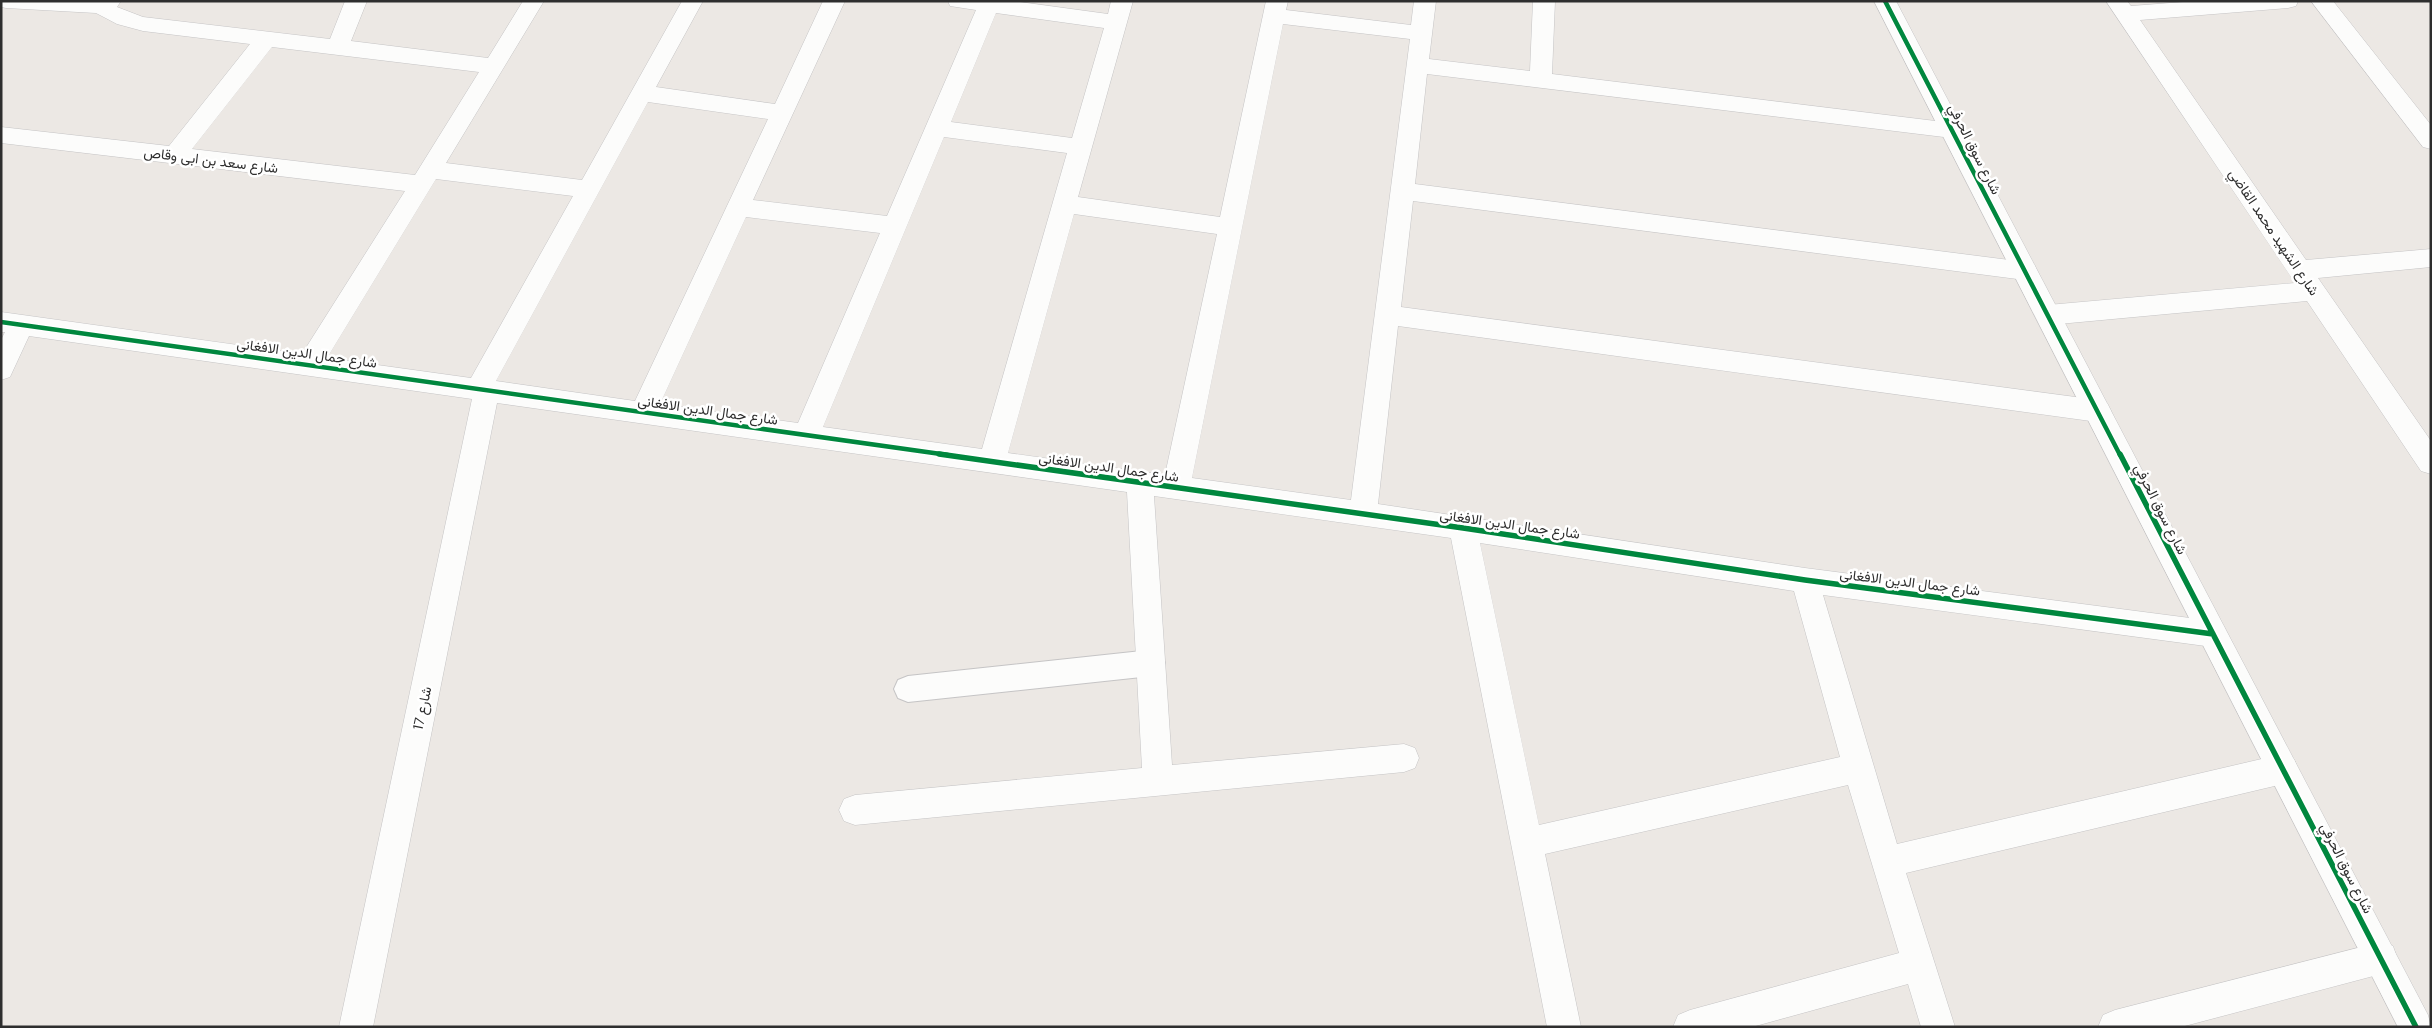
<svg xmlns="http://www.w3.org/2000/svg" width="2432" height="1028" font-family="'DM Sans',Vazirmatn,sans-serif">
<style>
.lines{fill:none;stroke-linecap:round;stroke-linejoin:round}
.lane-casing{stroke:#c5c4c5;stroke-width:2}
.street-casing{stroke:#c5c4c5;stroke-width:1}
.secondary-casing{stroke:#c5c4c5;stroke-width:1}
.lane{fill:#fcfcfb;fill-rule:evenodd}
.street{fill:#fcfcfb;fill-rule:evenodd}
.secondary{fill:#fcfcfb;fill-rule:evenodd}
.cycleway-far1-casing{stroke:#fff;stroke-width:7}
.cycleway-casing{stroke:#fff;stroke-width:9}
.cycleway-far1{stroke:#00873e;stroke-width:4.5}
.cycleway{stroke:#00873e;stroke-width:5.5}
.labels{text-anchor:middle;stroke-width:5;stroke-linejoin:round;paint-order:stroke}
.street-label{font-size:14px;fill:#2e2e2e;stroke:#fff}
</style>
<rect width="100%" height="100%" fill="#ece8e4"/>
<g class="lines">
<defs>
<path id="lane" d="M 1151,650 L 1161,654 L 1165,663 L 1161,672 L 1151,676 L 908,702 L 898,698 L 894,689 L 898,680 L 908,676 Z"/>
<path id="street" d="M 1,1 L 121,1 L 117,7 L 143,17 L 330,39 L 345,1 L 367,1 L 351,41 L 488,58 L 523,1 L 544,1 L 446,163 L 582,180 L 682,1 L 703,1 L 656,87 L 775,104 L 823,1 L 845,1 L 753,200 L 887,216 L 976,10 L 950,6 L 948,1 L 1013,1 L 1108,14 L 1111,1 L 1133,1 L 1078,197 L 1220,217 L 1266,1 L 1288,1 L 1286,10 L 1411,25 L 1414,1 L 1436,1 L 1429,59 L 1530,71 L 1533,1 L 1555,1 L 1552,74 L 1960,124 L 1963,130 L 1960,136 L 1952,138 L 1427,74 L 1415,184 L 2025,262 L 2034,264 L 2037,271 L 2034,278 L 2025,280 L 1413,201 L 1401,307 L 2098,400 L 2107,403 L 2111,411 L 2107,419 L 2098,422 L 1398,326 L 1378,504 L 1805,568 L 2213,621 L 2223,625 L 2227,634 L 2223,643 L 2213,647 L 1823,595 L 1897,844 L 2283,754 L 2294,759 L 2298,769 L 2294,779 L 2283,784 L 1906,873 L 1955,1027 L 1921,1027 L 1908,984 L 1752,1027 L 1673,1027 L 1678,1015 L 1690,1010 L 1899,953 L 1848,785 L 1545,854 L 1581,1027 L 1547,1027 L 1451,538 L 1154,496 L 1172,765 L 1404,744 L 1415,748 L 1419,758 L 1415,768 L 1404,772 L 855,825 L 844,821 L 839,810 L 844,799 L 855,795 L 1142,768 L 1127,492 L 497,403 L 373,1027 L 339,1027 L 472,399 L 29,336 L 10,377 L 1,380 L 1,340 L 5,332 L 1,332 L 1,312 L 302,354 L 405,191 L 1,143 L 1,127 L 169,146 L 250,44 L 143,31 L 117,24 L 96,13 L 6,8 L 1,7 ZM 996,13 L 1104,28 L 1072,138 L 951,122 ZM 1283,24 L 1410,39 L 1351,500 L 1192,478 ZM 272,47 L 479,72 L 415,175 L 192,149 ZM 648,102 L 768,119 L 635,401 L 496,381 ZM 944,137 L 1067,153 L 982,449 L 823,427 ZM 436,179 L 573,196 L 471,378 L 327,358 ZM 1074,214 L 1217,234 L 1165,475 L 1008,453 ZM 746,217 L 880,233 L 798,423 L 660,404 ZM 1480,543 L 1794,591 L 1840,757 L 1539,825 Z
M 2106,1 L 2127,1 L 2131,6 L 2196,1 L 2298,1 L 2296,6 L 2288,8 L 2140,20 L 2306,260 L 2431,249 L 2431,267 L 2318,278 L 2431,441 L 2431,474 L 2421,471 L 2307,301 L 2048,325 L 2039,322 L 2035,315 L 2039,308 L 2048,305 L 2295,283 Z
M 2311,1 L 2333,1 L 2431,125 L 2431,149 L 2423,147 Z
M 2381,942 L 2393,946 L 2397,958 L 2393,970 L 2381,974 L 2181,1027 L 2098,1027 L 2103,1015 L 2115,1010 Z"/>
<path id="secondary" d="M 1874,1 L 1896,1 L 2428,1015 L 2431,1027 L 2398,1027 Z"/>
</defs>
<use href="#lane" class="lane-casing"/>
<use href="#street" class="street-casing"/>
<use href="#secondary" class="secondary-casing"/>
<use href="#lane" class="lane"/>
<use href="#street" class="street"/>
<use href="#secondary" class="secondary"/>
<defs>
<path id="cycleway-far1" d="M 1885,1 L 2120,455
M 1,322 L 948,455"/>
<path id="cycleway" d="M 939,454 L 1463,528 L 1805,580 L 2213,634
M 2120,454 L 2416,1027"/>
</defs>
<use href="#cycleway-far1" class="cycleway-far1-casing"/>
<use href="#cycleway" class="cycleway-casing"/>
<use href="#cycleway-far1" class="cycleway-far1"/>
<use href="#cycleway" class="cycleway"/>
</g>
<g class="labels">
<g class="street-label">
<text transform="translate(1975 149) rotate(63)" y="5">شارع سوق الحرفي</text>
<text transform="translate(211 160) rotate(7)" y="5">شارع سعد بن ابى وقاص</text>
<text transform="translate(2274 232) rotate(56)" y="5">شارع الشهيد محمد القاضي</text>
<text transform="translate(307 353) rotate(8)" y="5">شارع جمال الدين الافغانى</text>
<text transform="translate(708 410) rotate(8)" y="5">شارع جمال الدين الافغانى</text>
<text transform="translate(1109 467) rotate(8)" y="5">شارع جمال الدين الافغانى</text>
<text transform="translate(2161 509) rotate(63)" y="5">شارع سوق الحرفي</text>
<text transform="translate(1510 524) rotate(8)" y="5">شارع جمال الدين الافغانى</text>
<text transform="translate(1910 582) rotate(7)" y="5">شارع جمال الدين الافغانى</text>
<text transform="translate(422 708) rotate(-78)" y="5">شارع 17</text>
<text transform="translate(2347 868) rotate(63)" y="5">شارع سوق الحرفي</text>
</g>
</g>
<rect width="2432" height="1028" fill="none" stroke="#2e2e2e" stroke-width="5"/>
</svg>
